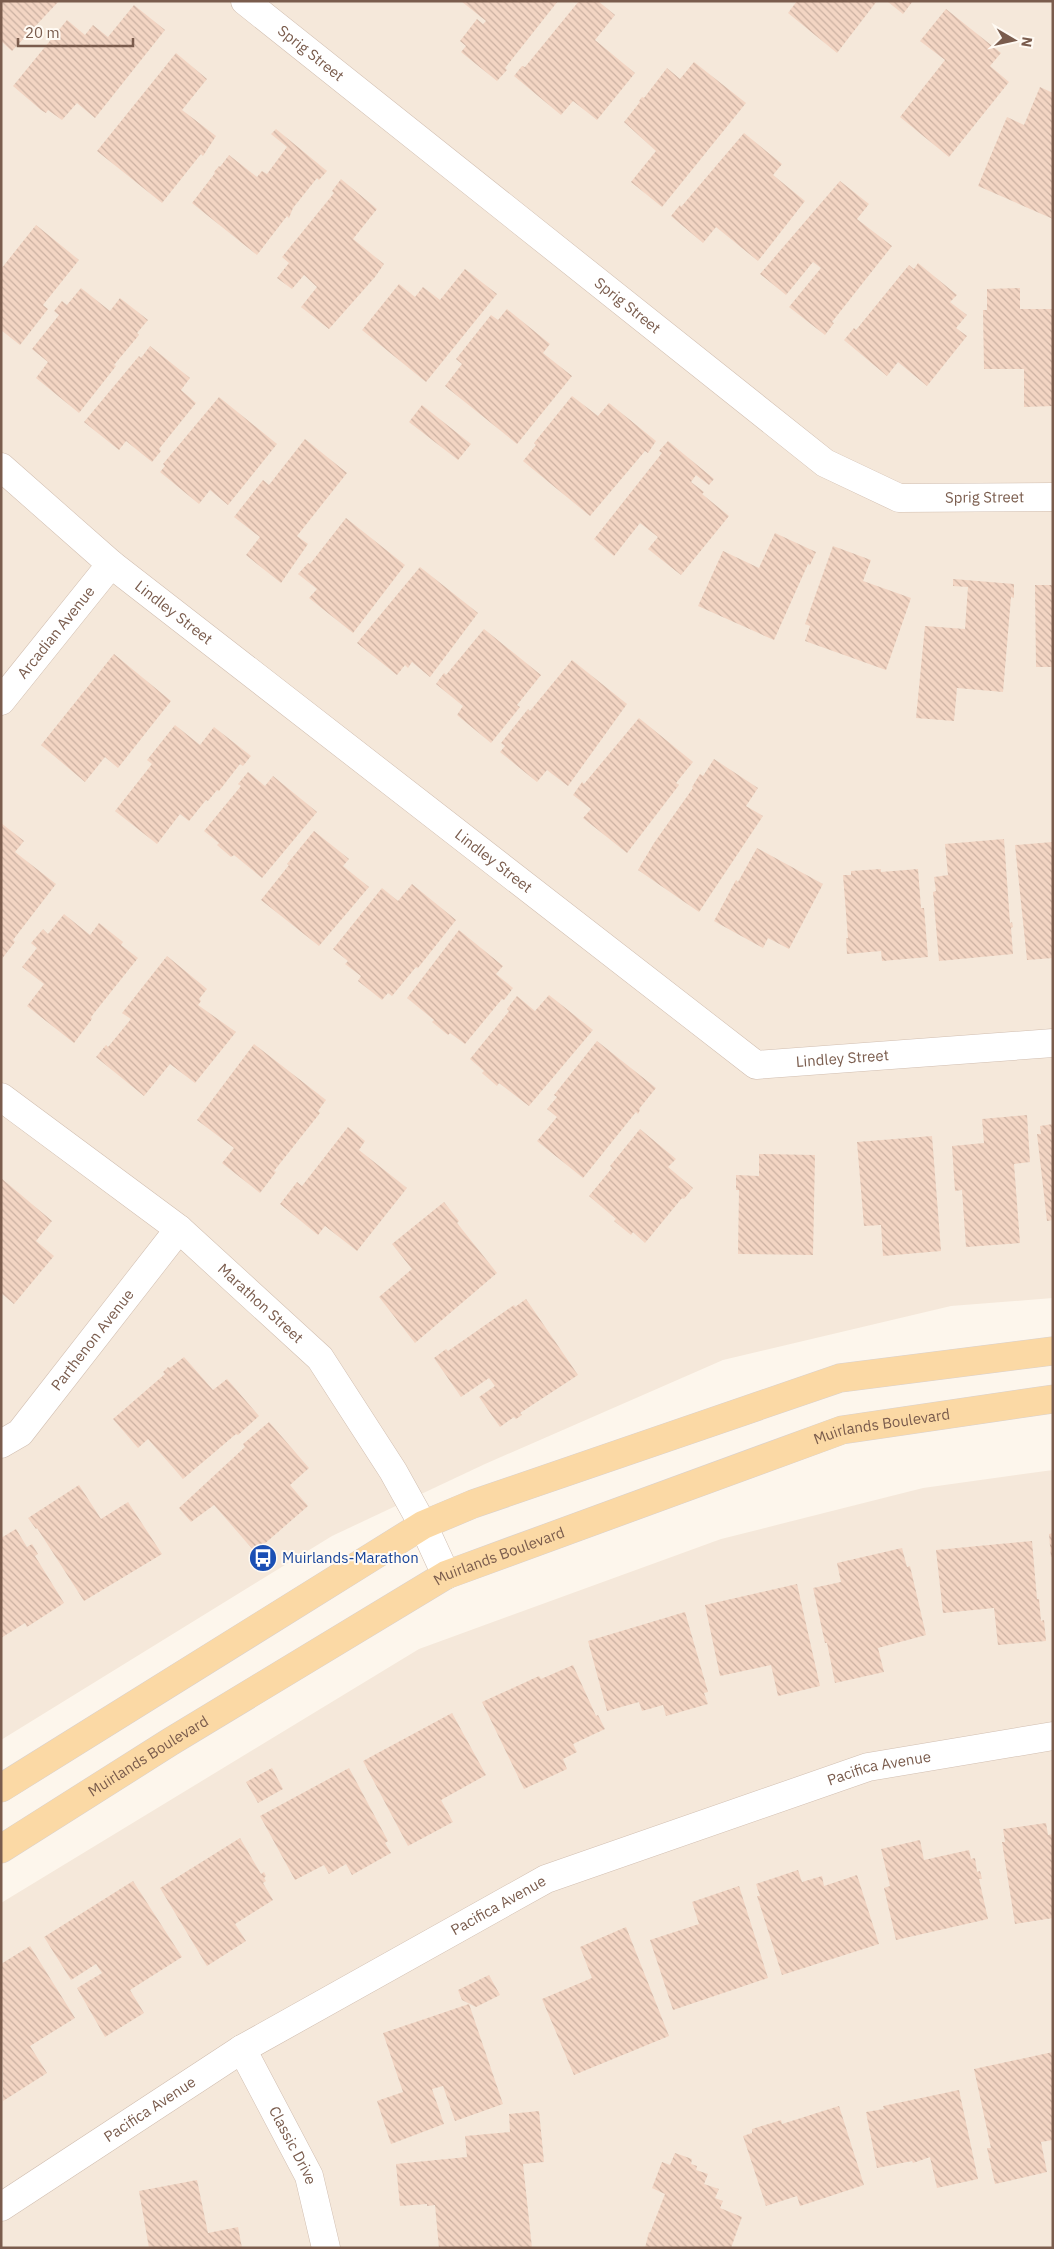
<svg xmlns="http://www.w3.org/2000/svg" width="1054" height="2249" font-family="'IBM Plex Sans',sans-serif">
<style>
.residential{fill:#f5e8da}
.building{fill:url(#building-back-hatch)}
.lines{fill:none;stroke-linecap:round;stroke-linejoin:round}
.minor-casing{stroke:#d1beb0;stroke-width:29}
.major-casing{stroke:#dad1cd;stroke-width:29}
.minor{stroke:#fff;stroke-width:28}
.major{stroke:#fbd9a5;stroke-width:28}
.labels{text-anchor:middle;stroke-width:4;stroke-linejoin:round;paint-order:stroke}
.street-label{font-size:15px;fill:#7a5c4d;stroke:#fffaf3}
.transit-label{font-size:15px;fill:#164399;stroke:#fffaf3;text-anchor:start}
</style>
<defs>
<pattern id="building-back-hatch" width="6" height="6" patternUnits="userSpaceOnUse" patternTransform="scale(1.25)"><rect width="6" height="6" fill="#f3d5c3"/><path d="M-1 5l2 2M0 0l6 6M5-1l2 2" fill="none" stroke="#cab0a1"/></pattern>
</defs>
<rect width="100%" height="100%" fill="#fdf6ec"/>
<path class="residential" d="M 1,1 L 1053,1 L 1053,1298 L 951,1306 L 723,1360 L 485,1464 L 332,1536 L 1,1740 Z
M 1053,1470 L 1053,2248 L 1,2248 L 1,1903 L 419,1649 L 721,1539 L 923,1488 Z"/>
<path class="building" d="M 1,1 L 59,1 L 12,51 L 1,41 Z
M 461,1 L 558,1 L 505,68 L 507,70 L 497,81 L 461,52 L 466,46 L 460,41 L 477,19 L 483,24 L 486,21 Z
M 579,1 L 598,1 L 615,15 L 595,40 L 635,73 L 597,120 L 573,101 L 561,115 L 514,76 L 522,66 L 525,67 Z
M 797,1 L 877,1 L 837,53 L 788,13 Z
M 887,1 L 913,1 L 903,14 Z
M 134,5 L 165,30 L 95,118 L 77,103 L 62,120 L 48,110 L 46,113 L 41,110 L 13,86 L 67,20 L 85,35 L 93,25 L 108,37 Z
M 946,9 L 1001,53 L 990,66 L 1009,82 L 949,157 L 900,117 L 945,60 L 920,41 Z
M 176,53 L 207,79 L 182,110 L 216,136 L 203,156 L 201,154 L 162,203 L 97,151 Z
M 694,62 L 746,103 L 662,207 L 631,182 L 656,151 L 624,122 L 640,102 L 639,101 L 642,97 L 644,98 L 667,68 L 680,79 Z
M 1040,87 L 1053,93 L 1053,219 L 978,186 L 1007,117 L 1024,125 Z
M 276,129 L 327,171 L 319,180 L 317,178 L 293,208 L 289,218 L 287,216 L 257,255 L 192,203 L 215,173 L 214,172 L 219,166 L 220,167 L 229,155 L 257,177 L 262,171 L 267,174 L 287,147 L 271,134 Z
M 744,133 L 782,164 L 773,175 L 805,201 L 758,261 L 716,227 L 703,243 L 671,216 L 680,205 L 681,207 Z
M 341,179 L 377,209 L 353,239 L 384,264 L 375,277 L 329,329 L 301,307 L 317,287 L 304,275 L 292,289 L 277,278 L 289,263 L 282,257 L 334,193 L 332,191 Z
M 840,181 L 869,204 L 857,219 L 892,246 L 832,322 L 834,323 L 825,335 L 789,307 L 821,268 L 813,262 L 786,295 L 760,274 Z
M 36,225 L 79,260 L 43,305 L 48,309 L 20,345 L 1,330 L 1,269 Z
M 918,263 L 957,295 L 950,302 L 967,315 L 956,328 L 967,336 L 927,386 L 898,362 L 887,376 L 844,340 L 854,328 L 856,330 L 909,265 L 914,269 Z
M 465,269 L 497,294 L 426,382 L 362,330 L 399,284 L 415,297 L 423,287 L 440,300 Z
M 81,288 L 110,311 L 120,298 L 148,320 L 137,333 L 139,335 L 114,365 L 116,366 L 79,413 L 36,378 L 48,362 L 32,349 L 59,315 L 54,311 L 62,301 L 67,305 Z
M 1020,288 L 1020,309 L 1053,309 L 1053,406 L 1024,407 L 1024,369 L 984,369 L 983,310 L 987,310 L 987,289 Z
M 507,309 L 550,344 L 543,353 L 572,376 L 517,444 L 445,386 L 462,364 L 456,359 L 491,315 L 498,320 Z
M 150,346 L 190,378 L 181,390 L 196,403 L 159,449 L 161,451 L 152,462 L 126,441 L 119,450 L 84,422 L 139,356 L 141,358 Z
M 572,396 L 598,416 L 609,403 L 656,441 L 648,453 L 645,451 L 590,516 L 523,461 L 536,445 L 534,443 Z
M 219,397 L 277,444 L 228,505 L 210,490 L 199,504 L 160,472 L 165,466 L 163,464 Z
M 422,405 L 471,444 L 458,460 L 409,422 Z
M 305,439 L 347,473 L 297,536 L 308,544 L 281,583 L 246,555 L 260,537 L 234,517 L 263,480 L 269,485 Z
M 668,441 L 714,479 L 709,485 L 696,475 L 691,482 L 704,492 L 702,494 L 729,516 L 681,575 L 648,549 L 658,537 L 640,523 L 614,556 L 594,539 L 662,453 L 659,451 Z
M 346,518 L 405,565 L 353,633 L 309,598 L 317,589 L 298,574 L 308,563 L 310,564 Z
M 775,533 L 816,552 L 810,565 L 808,564 L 774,640 L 698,606 L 723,551 L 759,568 Z
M 833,546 L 871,560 L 863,581 L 911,598 L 886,670 L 805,641 L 810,626 L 805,624 Z
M 420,567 L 478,613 L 430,677 L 412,662 L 408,668 L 405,665 L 397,675 L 357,643 Z
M 953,579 L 1014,584 L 1014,598 L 1011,597 L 1003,692 L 957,688 L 954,721 L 916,718 L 925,626 L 965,629 L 968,587 L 953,586 Z
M 1035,585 L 1053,585 L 1053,667 L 1036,667 Z
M 484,629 L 541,675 L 517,705 L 520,707 L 491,743 L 457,715 L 463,706 L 436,684 L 444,673 L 446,675 Z
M 114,654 L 171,701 L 118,768 L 105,757 L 85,782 L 41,745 Z
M 572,660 L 627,704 L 568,786 L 547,770 L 537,782 L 500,752 L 505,746 L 501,743 L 528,709 L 530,711 Z
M 639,718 L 693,762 L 676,783 L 679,785 L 627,853 L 583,818 L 591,809 L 573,795 L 582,782 L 584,784 Z
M 175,725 L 200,745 L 214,727 L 251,756 L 243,766 L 240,764 L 219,791 L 217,790 L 208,801 L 206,800 L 189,821 L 180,814 L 157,844 L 115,811 L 152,764 L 147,760 Z
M 714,759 L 758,788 L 746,806 L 763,816 L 699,912 L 638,870 L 654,843 L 693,788 L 692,787 L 700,774 L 703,776 Z
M 248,772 L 265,786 L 273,776 L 317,812 L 262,878 L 234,855 L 231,857 L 217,845 L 219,843 L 204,831 L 241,786 L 238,784 Z
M 1,823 L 24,841 L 15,852 L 56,884 L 13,940 L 15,942 L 1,960 Z
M 314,831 L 349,859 L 343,866 L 369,887 L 319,946 L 261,900 L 289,865 L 287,864 Z
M 1004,839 L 1010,923 L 1012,922 L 1013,927 L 1011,928 L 1013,954 L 939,961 L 933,892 L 936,891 L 934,877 L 948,875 L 945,844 Z
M 1053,842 L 1053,958 L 1027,960 L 1015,845 Z
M 757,848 L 823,884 L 789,949 L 768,938 L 763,948 L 714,921 L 736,880 L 738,882 Z
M 881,869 L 881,872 L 918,869 L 921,908 L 924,908 L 928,957 L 882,961 L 881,951 L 847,954 L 846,938 L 848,938 L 843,875 L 851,875 L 851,871 Z
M 412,884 L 456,920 L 418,968 L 416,967 L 392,996 L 388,993 L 382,1000 L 358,981 L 361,976 L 345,964 L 348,961 L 333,949 L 382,888 L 398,901 Z
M 64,914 L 90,935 L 99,923 L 123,942 L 121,945 L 138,958 L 91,1017 L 92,1019 L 74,1043 L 27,1006 L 44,984 L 22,967 L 37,948 L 31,943 L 43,929 L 48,934 Z
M 459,930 L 503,966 L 496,974 L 513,988 L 504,1000 L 502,999 L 465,1044 L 450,1033 L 448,1035 L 432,1022 L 434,1020 L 407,998 Z
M 167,956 L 207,989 L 199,999 L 201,1001 L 198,1005 L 236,1032 L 195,1083 L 170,1064 L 144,1096 L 96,1057 L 106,1045 L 108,1047 L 131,1019 L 122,1013 Z
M 549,995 L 593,1030 L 529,1106 L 499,1083 L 497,1086 L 482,1073 L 484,1071 L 470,1059 L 509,1011 L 507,1009 L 517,996 L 535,1011 Z
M 597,1041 L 656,1088 L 639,1109 L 640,1110 L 638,1114 L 636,1112 L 583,1178 L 537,1141 L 557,1117 L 547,1109 L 557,1097 L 554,1095 Z
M 254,1044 L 326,1100 L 318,1111 L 320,1113 L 274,1171 L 276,1172 L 260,1193 L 222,1163 L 234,1148 L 197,1120 Z
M 1027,1115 L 1030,1162 L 1014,1164 L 1020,1243 L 966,1247 L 962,1190 L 955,1191 L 952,1146 L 984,1143 L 982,1119 Z
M 1053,1124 L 1053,1220 L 1047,1221 L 1037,1134 L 1041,1134 L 1040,1126 Z
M 348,1127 L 365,1141 L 359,1150 L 407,1188 L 357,1251 L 325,1226 L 318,1235 L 280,1204 L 297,1182 L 302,1186 Z
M 640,1129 L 676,1159 L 668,1167 L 693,1188 L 684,1199 L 682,1198 L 645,1243 L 633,1232 L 631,1235 L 614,1221 L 616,1219 L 589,1196 L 612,1168 L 610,1166 Z
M 932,1136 L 941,1251 L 883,1256 L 881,1225 L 864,1226 L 857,1142 Z
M 759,1154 L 815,1155 L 813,1255 L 738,1254 L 739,1190 L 736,1190 L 736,1175 L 759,1176 Z
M 1,1178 L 52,1221 L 36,1241 L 54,1256 L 14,1304 L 1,1293 Z
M 444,1202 L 459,1221 L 457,1223 L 497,1273 L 415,1343 L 379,1297 L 412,1269 L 392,1244 Z
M 526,1299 L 578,1375 L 520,1413 L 522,1415 L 516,1419 L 514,1417 L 500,1427 L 479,1397 L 495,1386 L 489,1378 L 461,1397 L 434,1358 L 446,1349 L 448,1351 L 514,1305 L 515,1307 Z
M 184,1357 L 213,1390 L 227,1379 L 259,1416 L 238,1435 L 236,1434 L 183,1479 L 148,1439 L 138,1448 L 113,1419 L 165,1374 L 163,1372 L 168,1367 L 170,1368 Z
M 269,1422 L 309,1468 L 290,1485 L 308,1506 L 255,1552 L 214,1505 L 191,1522 L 179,1508 L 245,1447 L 243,1444 Z
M 79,1485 L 101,1519 L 128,1502 L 162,1554 L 84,1601 L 37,1528 L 36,1529 L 28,1518 Z
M 16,1529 L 27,1547 L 32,1544 L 38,1554 L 35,1556 L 64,1603 L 27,1627 L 25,1623 L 1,1638 L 1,1538 Z
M 1053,1533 L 1053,1557 L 1051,1557 L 1049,1534 Z
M 1032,1541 L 1037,1599 L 1039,1599 L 1041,1621 L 1044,1620 L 1046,1641 L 998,1645 L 994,1608 L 943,1613 L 936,1550 Z
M 902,1548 L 907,1567 L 910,1566 L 926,1635 L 878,1648 L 884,1672 L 835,1683 L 827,1643 L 825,1643 L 813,1588 L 841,1582 L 837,1563 Z
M 797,1584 L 820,1686 L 778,1696 L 771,1665 L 720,1676 L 705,1605 Z
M 685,1612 L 708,1692 L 704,1693 L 708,1704 L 666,1716 L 663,1705 L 642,1711 L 639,1702 L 607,1711 L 588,1641 Z
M 573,1665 L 596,1716 L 598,1715 L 605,1729 L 573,1744 L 577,1752 L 563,1759 L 567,1769 L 524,1789 L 482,1702 L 539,1676 L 541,1679 Z
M 452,1713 L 486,1775 L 441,1800 L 453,1822 L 408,1846 L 363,1761 Z
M 272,1768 L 283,1789 L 258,1803 L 246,1782 Z
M 349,1768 L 388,1841 L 385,1843 L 391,1853 L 352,1875 L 346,1864 L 329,1874 L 324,1865 L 295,1880 L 260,1816 Z
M 1046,1823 L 1048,1835 L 1053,1834 L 1053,1918 L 1015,1924 L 1002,1842 L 1005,1842 L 1003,1829 Z
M 240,1838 L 261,1874 L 264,1872 L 266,1876 L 264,1878 L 266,1881 L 263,1883 L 273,1900 L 235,1924 L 246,1941 L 207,1966 L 160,1888 Z
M 920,1840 L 924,1860 L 969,1850 L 971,1859 L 975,1858 L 977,1872 L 980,1871 L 982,1879 L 979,1879 L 988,1919 L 896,1940 L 884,1888 L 890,1886 L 881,1849 Z
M 798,1870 L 802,1882 L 822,1876 L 824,1886 L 857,1875 L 879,1944 L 782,1975 L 757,1896 L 760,1896 L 756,1884 Z
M 133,1881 L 182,1957 L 130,1990 L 144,2013 L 105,2037 L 77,1988 L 102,1973 L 96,1964 L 71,1980 L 44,1937 Z
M 739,1886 L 768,1978 L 673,2010 L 650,1940 L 699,1924 L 692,1902 Z
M 626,1927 L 669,2036 L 574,2075 L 542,1999 L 592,1978 L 580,1947 Z
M 30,1946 L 75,2018 L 30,2046 L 47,2073 L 3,2101 L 1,1964 Z
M 489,1975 L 500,1995 L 476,2007 L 462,2000 L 458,1990 Z
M 469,2004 L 503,2104 L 455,2121 L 443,2086 L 432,2089 L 444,2124 L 391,2144 L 377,2101 L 403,2092 L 383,2033 Z
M 1053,2052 L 1053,2140 L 1041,2142 L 1047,2172 L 995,2184 L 987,2148 L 991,2148 L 974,2069 Z
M 959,2090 L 978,2179 L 937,2188 L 930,2157 L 913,2163 L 912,2161 L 877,2168 L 866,2112 L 884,2109 L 883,2106 Z
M 839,2106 L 864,2185 L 800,2206 L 797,2196 L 766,2206 L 743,2136 L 752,2133 L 752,2129 L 781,2120 L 782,2124 Z
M 539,2111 L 544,2162 L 523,2164 L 532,2248 L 439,2248 L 435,2205 L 427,2206 L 427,2204 L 400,2206 L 396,2164 L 467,2157 L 465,2136 L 510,2132 L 509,2114 Z
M 675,2153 L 692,2159 L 691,2164 L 697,2166 L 696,2170 L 708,2174 L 704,2184 L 719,2189 L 715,2198 L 723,2201 L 720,2208 L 742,2217 L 731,2248 L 645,2248 L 649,2232 L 650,2233 L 665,2194 L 652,2188 L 662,2162 L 670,2165 Z
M 197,2180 L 208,2233 L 238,2227 L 242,2248 L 149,2248 L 139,2191 Z"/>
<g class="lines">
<defs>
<g id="minor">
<path id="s1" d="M 245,1 L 825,463 L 899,498 L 1053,497"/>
<path id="s2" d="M 1,467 L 111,564 L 756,1065 L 1053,1043"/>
<path id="s3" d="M 1,701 L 111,564"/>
<path id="s4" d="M 1,1097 L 179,1229 L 320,1358 L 393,1471 L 423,1525 L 446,1575"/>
<path id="s5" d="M 1,1444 L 20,1433 L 179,1229"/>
<path id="s6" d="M 242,2049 L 309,2176 L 326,2248"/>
<path id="s7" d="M 1,2207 L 242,2049 L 546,1879 L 868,1767 L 1053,1736"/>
</g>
<g id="major">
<path d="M 1,1788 L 423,1525 L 473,1504 L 840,1378 L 1053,1351"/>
<path id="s8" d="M 1,1849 L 170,1742 L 446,1575 L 842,1430 L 1053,1399"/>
</g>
</defs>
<use href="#minor" class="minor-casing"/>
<use href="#major" class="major-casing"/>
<use href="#minor" class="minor"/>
<use href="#major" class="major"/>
</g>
<defs>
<symbol id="bus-disc" viewBox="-11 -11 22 22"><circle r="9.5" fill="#1a4fb4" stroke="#fffaf3"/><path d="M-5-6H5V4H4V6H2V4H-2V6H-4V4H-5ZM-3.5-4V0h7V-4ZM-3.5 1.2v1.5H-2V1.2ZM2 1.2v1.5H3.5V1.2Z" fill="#fff"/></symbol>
</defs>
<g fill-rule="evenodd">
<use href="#bus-disc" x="247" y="1542" width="32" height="32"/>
</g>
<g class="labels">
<g class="street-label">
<text dy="5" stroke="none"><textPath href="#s1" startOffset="84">Sprig Street</textPath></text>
<text dy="5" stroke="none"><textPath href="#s1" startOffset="489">Sprig Street</textPath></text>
<text dy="5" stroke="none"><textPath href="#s1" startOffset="909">Sprig Street</textPath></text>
<text dy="5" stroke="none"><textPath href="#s2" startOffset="226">Lindley Street</textPath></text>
<text dy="5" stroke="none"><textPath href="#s3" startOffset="88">Arcadian Avenue</textPath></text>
<text dy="5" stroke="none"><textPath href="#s2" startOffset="631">Lindley Street</textPath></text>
<text dy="5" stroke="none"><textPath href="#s2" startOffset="1050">Lindley Street</textPath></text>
<text dy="5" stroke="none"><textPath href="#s4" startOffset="332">Marathon Street</textPath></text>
<text dy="5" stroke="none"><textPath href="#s5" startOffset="140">Parthenon Avenue</textPath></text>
<text dy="5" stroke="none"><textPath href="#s8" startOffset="984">Muirlands Boulevard</textPath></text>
<text dy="5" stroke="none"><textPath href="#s8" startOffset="579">Muirlands Boulevard</textPath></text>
<text dy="5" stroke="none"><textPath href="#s8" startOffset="174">Muirlands Boulevard</textPath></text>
<text dy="5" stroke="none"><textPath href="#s7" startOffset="988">Pacifica Avenue</textPath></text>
<text dy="5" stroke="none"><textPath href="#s7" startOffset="582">Pacifica Avenue</textPath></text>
<text dy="5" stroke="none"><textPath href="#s7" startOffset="178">Pacifica Avenue</textPath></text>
<text dy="5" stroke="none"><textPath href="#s6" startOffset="109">Classic Drive</textPath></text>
</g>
<g class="transit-label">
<text x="282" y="1563">Muirlands-Marathon</text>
</g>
</g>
<rect width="1054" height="2249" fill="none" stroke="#7a5c4d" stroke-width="5"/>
<g transform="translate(1014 40) rotate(99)" stroke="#fffaf3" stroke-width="4" paint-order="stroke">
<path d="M0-4L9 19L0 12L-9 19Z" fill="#7a5c4d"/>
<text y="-8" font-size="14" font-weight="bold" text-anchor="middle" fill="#7a5c4d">N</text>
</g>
<path d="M18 38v8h115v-8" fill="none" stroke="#7a5c4d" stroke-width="2.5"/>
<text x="25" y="38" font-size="15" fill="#7a5c4d" stroke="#fffaf3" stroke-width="4" paint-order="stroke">20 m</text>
</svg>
